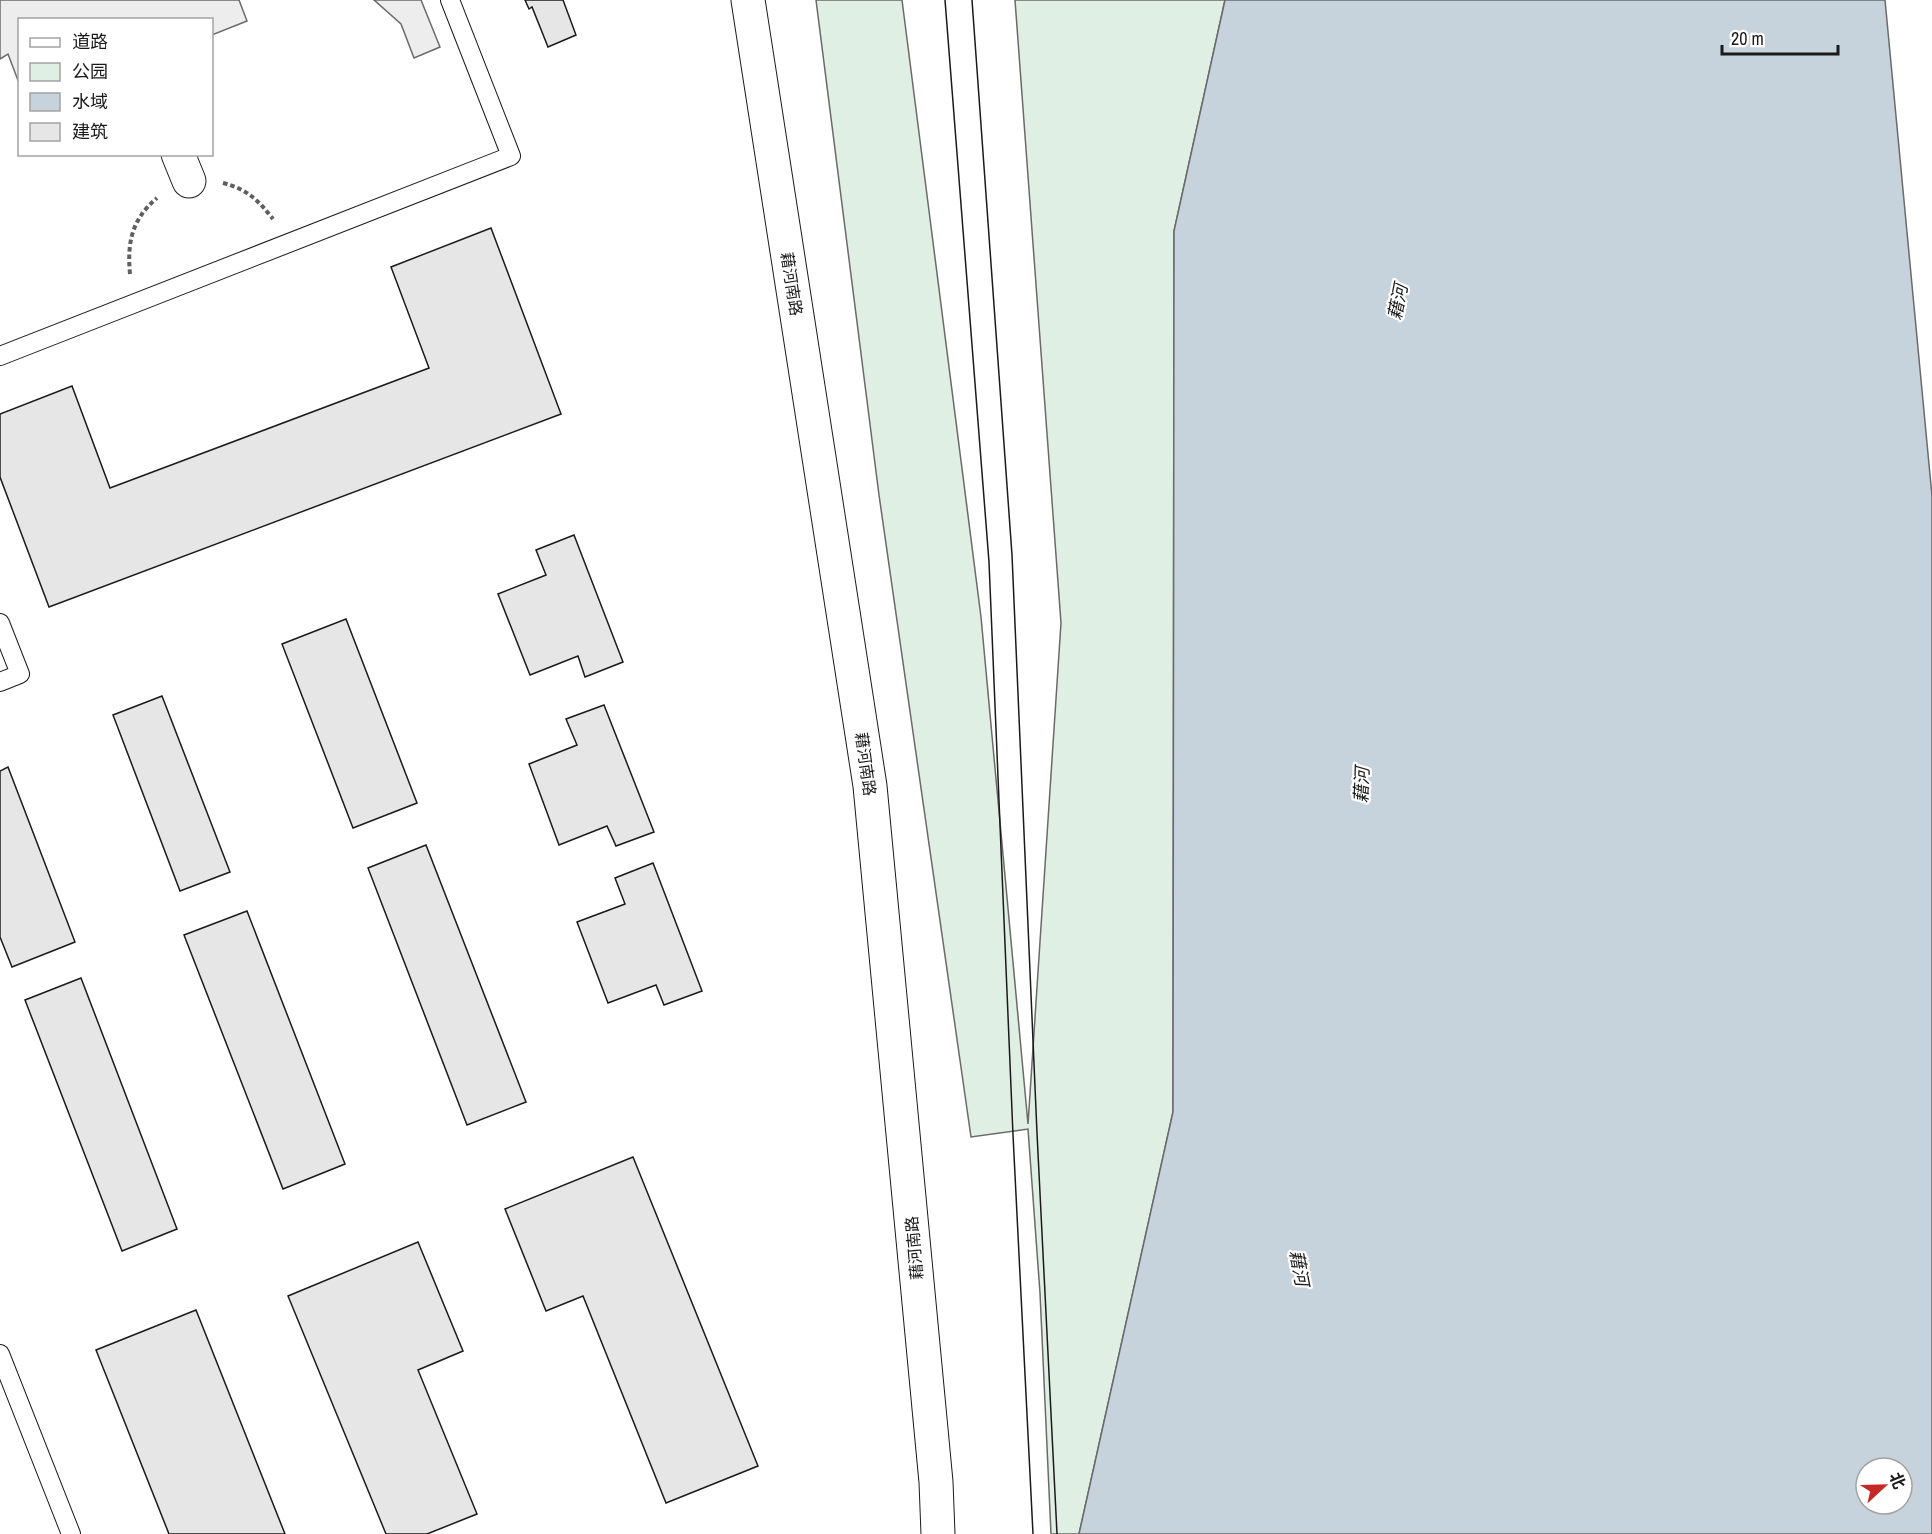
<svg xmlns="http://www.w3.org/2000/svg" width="1932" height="1534" font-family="'Archivo Narrow','Noto Sans SC',sans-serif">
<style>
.green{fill:#e0efe3;stroke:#6a6a6a;stroke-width:1.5}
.parking{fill:#ededed;stroke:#6a6a6a;stroke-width:1.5}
.water{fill:#c6d2dc;stroke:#6a6a6a;stroke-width:1.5;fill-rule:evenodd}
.building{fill:#e6e6e6;stroke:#1a1a1a;stroke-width:1.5}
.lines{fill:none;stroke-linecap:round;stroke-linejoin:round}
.lane-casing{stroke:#1a1a1a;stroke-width:20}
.street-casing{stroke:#1a1a1a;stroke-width:35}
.secondary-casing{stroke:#1a1a1a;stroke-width:35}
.path{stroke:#5f5f5f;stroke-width:4;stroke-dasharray:4.5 3;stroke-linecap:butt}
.lane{stroke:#fff;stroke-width:18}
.street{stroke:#fff;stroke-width:33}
.secondary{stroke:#fff;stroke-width:33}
.tram{stroke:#1a1a1a;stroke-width:1.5}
.labels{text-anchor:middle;stroke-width:4.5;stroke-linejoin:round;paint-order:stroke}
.street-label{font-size:16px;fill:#1a1a1a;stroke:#fff}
.water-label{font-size:18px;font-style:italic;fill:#1a1a1a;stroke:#fff}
</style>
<rect width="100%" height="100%" fill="#fff"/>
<path class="green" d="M 816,0 L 902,0 L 981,617 L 1028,1124 L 1061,623 L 1015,0 L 1225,0 L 1174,231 L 1173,1112 L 1079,1534 L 1051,1534 L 1040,1293 L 1028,1129 L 971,1137 L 879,495 Z"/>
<path class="parking" d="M 0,0 L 239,0 L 247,21 L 212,35 L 212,20 L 20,20 L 19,83 L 8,54 L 0,59 Z
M 374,0 L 421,0 L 440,47 L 414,58 L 401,24 Z"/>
<path class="water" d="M 1225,0 L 1885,0 L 1932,496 L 1932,1534 L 1079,1534 L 1173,1112 L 1174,231 ZM 1866,1468 L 1902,1468 L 1902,1504 L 1866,1504 Z"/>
<path class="building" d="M 525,0 L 563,0 L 576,35 L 548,47 L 532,7 L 529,9 Z
M 491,228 L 561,414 L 49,607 L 0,477 L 0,414 L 72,386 L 110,488 L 429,368 L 391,267 Z
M 574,535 L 623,662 L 585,677 L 578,656 L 530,675 L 498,594 L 546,575 L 536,550 Z
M 346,619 L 417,803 L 353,828 L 282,644 Z
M 162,696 L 230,872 L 180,891 L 113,715 Z
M 604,705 L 654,832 L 616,846 L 607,826 L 559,845 L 529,764 L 577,745 L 566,719 Z
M 8,767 L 75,942 L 12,967 L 0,937 L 0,771 Z
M 426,845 L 526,1102 L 467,1125 L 368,868 Z
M 653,863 L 702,991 L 664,1005 L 656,985 L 608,1003 L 577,922 L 625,904 L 615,878 Z
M 247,911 L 345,1164 L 283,1189 L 184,935 Z
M 81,978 L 177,1229 L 122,1251 L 25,1000 Z
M 633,1157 L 758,1466 L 666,1503 L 583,1296 L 546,1311 L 505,1209 Z
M 418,1242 L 463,1351 L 418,1370 L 477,1514 L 427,1534 L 386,1534 L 288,1296 Z
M 196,1310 L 285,1534 L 169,1534 L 96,1350 Z"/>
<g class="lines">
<defs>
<path id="lane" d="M 0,356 L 511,156 L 450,0
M 0,623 L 20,674 L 0,682
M 0,1354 L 71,1534"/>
<path id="street" d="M 178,154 L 189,181"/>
<path id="secondary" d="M 748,0 L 870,786 L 936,1482 L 938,1534"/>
</defs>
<use href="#lane" class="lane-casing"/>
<use href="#street" class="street-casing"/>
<use href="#secondary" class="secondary-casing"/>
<path class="path" d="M 223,183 C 247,189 258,200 273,219
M 130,274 C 127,242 132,219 157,198"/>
<use href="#lane" class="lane"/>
<use href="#street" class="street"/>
<use href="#secondary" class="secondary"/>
<path class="tram" d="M 945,0 L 989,562 L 1013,1135 L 1033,1534
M 972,0 L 1012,555 L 1037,1133 L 1057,1534"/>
</g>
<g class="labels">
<g class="street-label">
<text transform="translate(792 284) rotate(81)" y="6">藉河南路</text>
<text transform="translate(866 764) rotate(82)" y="6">藉河南路</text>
<text transform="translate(914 1248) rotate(-95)" y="6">藉河南路</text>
</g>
<g class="water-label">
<text transform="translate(1398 302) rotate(-79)" y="6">藉河</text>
<text transform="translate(1362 785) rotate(-88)" y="6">藉河</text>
<text transform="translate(1299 1268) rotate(79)" y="6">藉河</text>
</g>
</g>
<rect x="18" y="18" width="195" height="138" fill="#ffffff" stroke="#a3a3a3" stroke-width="1.5"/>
<rect x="30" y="38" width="30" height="9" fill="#ffffff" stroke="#a3a3a3" stroke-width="1.5"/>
<text x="72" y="48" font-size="18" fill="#1a1a1a">道路</text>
<rect x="30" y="63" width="30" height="18" fill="#e0efe3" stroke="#a3a3a3" stroke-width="1.5"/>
<text x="72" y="78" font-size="18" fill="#1a1a1a">公园</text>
<rect x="30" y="93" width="30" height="18" fill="#c6d2dc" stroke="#a3a3a3" stroke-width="1.5"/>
<text x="72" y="108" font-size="18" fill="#1a1a1a">水域</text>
<rect x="30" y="123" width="30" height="18" fill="#e6e6e6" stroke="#a3a3a3" stroke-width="1.5"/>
<text x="72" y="138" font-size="18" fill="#1a1a1a">建筑</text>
<g transform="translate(1884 1486) rotate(68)"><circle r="28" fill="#ffffff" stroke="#a3a3a3" stroke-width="1.5"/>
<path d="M0-4.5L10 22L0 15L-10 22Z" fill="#c62828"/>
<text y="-9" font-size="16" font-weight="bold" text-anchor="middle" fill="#1a1a1a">北</text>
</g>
<path d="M1722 45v9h116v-9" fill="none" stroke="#1a1a1a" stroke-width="3"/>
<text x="1731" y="45" font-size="18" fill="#1a1a1a" stroke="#ffffff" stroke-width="4.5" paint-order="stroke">20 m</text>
</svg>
